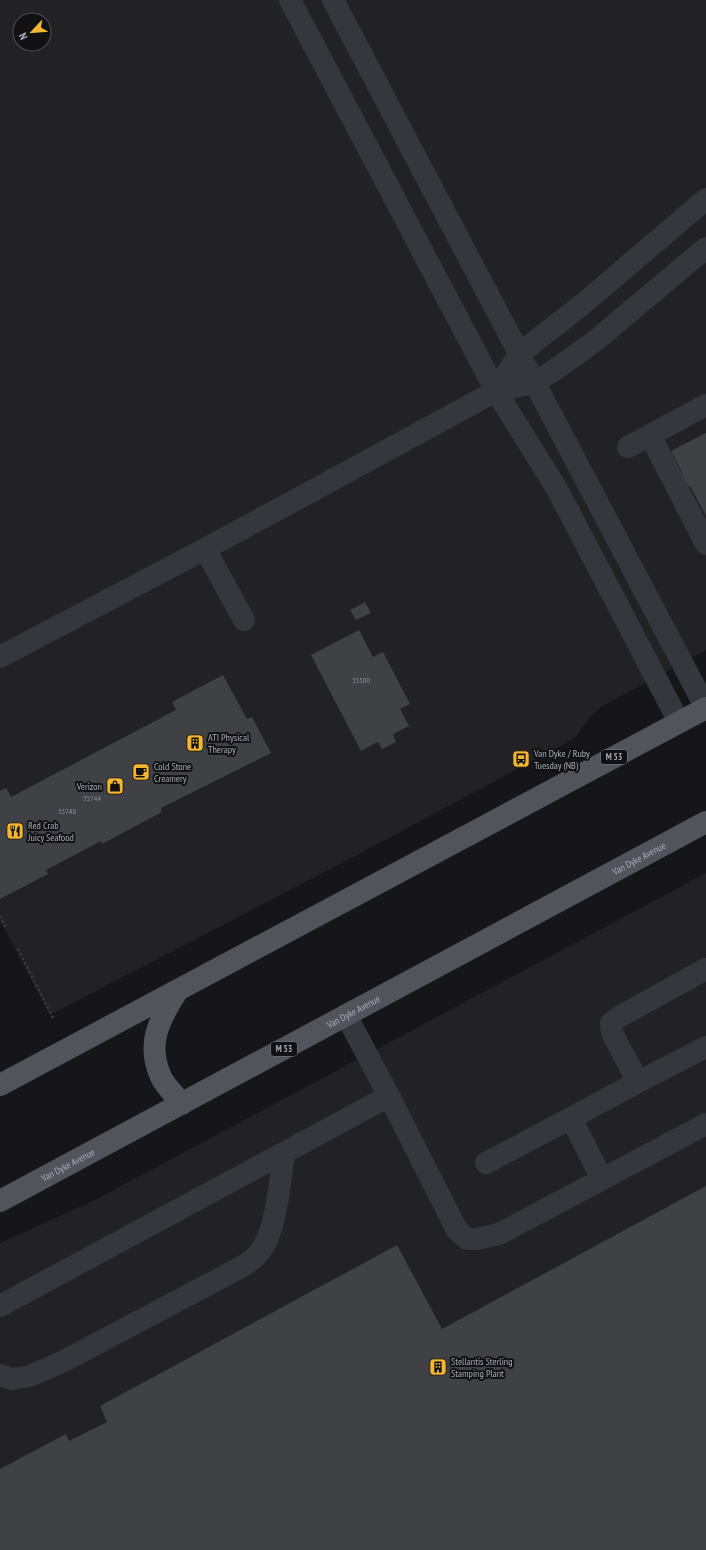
<svg xmlns="http://www.w3.org/2000/svg" width="706" height="1550" font-family="'PT Sans Narrow',sans-serif">
<style>
.built{fill:#222225;fill-rule:evenodd}
.building{fill:#404145}
.lines{fill:none;stroke-linecap:round;stroke-linejoin:round}
.path{stroke:#3c3e44;stroke-width:2.5;stroke-dasharray:2 3;stroke-linecap:butt}
.minor{stroke:#36373d;stroke-width:22}
.major{stroke:#52545c;stroke-width:22}
.labels{text-anchor:middle;stroke-width:4;stroke-linejoin:round;paint-order:stroke}
.number-label{font-size:8px;fill:#8d919b}
.shield{fill:#111113;stroke:#7a7e86;stroke-width:1}
.shield-label{font-size:9px;font-weight:bold;fill:#a7acb8}
.poi-label{font-size:10px;fill:#a7acb8;stroke:#111113;text-anchor:start}
.street-label{font-size:10px;fill:#a7acb8;stroke:#111113}
</style>
<rect width="100%" height="100%" fill="#161618"/>
<path class="built" d="M 0,0 L 706,0 L 706,650 L 601,707 L 591,716 L 575,738 L 361,853 L 50,1015 L 0,920 ZM 20,20 L 44,20 L 44,44 L 20,44 Z
M 706,873 L 706,1550 L 0,1550 L 0,1243 L 93,1201 Z"/>
<path class="building" d="M 706,433 L 706,516 L 690,486 L 686,488 L 680,476 L 683,474 L 671,451 Z
M 365,602 L 371,613 L 356,620 L 350,610 Z
M 359,630 L 373,657 L 383,652 L 410,704 L 400,709 L 409,726 L 393,734 L 396,742 L 382,749 L 378,742 L 361,751 L 311,655 Z
M 223,675 L 247,719 L 252,717 L 271,753 L 161,808 L 162,812 L 102,844 L 101,841 L 46,870 L 48,874 L 0,899 L 0,791 L 6,788 L 11,797 L 176,710 L 172,702 Z
M 706,1186 L 706,1550 L 0,1550 L 0,1469 L 66,1434 L 69,1441 L 107,1422 L 100,1406 L 397,1245 L 442,1329 Z"/>
<g class="lines">
<path class="path" d="M 0,916 L 6,928
M 18,949 L 53,1018"/>
<path class="minor" d="M 290,0 L 496,391 L 557,489 L 679,722
M 333,0 L 706,708
M 496,391 L 519,354 L 583,304 L 706,199
M 650,435 L 706,544
M 628,447 L 706,405
M 205,549 L 244,620
M 0,657 L 205,549 L 496,391 L 534,383 L 556,369 L 595,341 L 706,248
M 638,1082 L 706,1047
M 389,1096 L 457,1230 L 467,1239 L 477,1239 L 499,1234 L 706,1124
M 486,1163 L 571,1118
M 602,1179 L 571,1118 L 638,1082 L 612,1033 L 611,1023 L 619,1017 L 706,969
M 0,1306 L 389,1096 L 346,1015
M 0,1375 L 12,1379 L 30,1376 L 64,1361 L 245,1265 C 249,1262 255,1258 259,1253 C 277,1230 280,1181 284,1153"/>
<g class="major">
<path d="M 176,993 C 159,1020 146,1044 161,1077 C 165,1086 175,1095 182,1104"/>
<path d="M 0,1085 L 706,708"/>
<path id="s1" d="M 0,1201 L 706,822"/>
</g>
</g>
<defs>
<symbol id="building-square" viewBox="-11 -11 22 22"><rect x="-9" y="-9" width="18" height="18" rx="4" fill="#f3b532" stroke="#111113"/><path d="M-4-6H4V6H1V3H-1V6H-4ZM-2.5-4.3h1.7v1.8h-1.7ZM.8-4.3h1.7v1.8H.8ZM-2.5-1h1.7V.8h-1.7ZM.8-1h1.7V.8H.8Z" fill="#111"/></symbol>
<symbol id="bus-square" viewBox="-11 -11 22 22"><rect x="-9" y="-9" width="18" height="18" rx="4" fill="#f3b532" stroke="#111113"/><path d="M-5-6H5V4H4V6H2V4H-2V6H-4V4H-5ZM-3.5-4V0h7V-4ZM-3.5 1.2v1.5H-2V1.2ZM2 1.2v1.5H3.5V1.2Z" fill="#111"/></symbol>
<symbol id="cafe-square" viewBox="-11 -11 22 22"><rect x="-9" y="-9" width="18" height="18" rx="4" fill="#f3b532" stroke="#111113"/><path d="M-5.5-4.5H6V0H3Q3 3.5 0 3.5H-2.5Q-5.5 3.5-5.5 0ZM3-3.2v2h1.7v-2ZM-6 4.5H4V6H-6Z" fill="#111"/></symbol>
<symbol id="shop-square" viewBox="-11 -11 22 22"><rect x="-9" y="-9" width="18" height="18" rx="4" fill="#f3b532" stroke="#111113"/><path d="M-5-2.5h2.3a2.7 3.5 0 0 1 5.4 0H5L5.5 6h-11ZM-1.5-2.5h3a1.5 2.3 0 0 0-3 0Z" fill="#111"/></symbol>
<symbol id="restaurant-square" viewBox="-11 -11 22 22"><rect x="-9" y="-9" width="18" height="18" rx="4" fill="#f3b532" stroke="#111113"/><path d="M-5-6h1v4h1v-4h1v4h1v-4h1v5L-1.5 .5V6h-2V.5L-5-1ZM5-6V6H3V1.5H1.5Q1.5-4 5-6Z" fill="#111"/></symbol>
</defs>
<g fill-rule="evenodd">
<use href="#building-square" x="185" y="733" width="20" height="20"/>
<use href="#bus-square" x="511" y="749" width="20" height="20"/>
<use href="#cafe-square" x="131" y="762" width="20" height="20"/>
<use href="#shop-square" x="105" y="776" width="20" height="20"/>
<use href="#restaurant-square" x="5" y="821" width="20" height="20"/>
<use href="#building-square" x="428" y="1357" width="20" height="20"/>
</g>
<g class="labels">
<g class="number-label">
<text x="361" y="683">35500</text>
<text x="92" y="801">35744</text>
<text x="67" y="814">35748</text>
</g>
<g class="shield">
<rect x="601" y="750" width="26" height="14" rx="3"/>
<rect x="271" y="1042" width="26" height="14" rx="3"/>
</g>
<g class="shield-label">
<text x="614" y="760">M 53</text>
<text x="284" y="1052">M 53</text>
</g>
<g class="poi-label">
<text x="208" y="741">ATI Physical<tspan x="208" dy="12">Therapy</tspan></text>
<text x="534" y="757">Van Dyke / Ruby<tspan x="534" dy="12">Tuesday (NB)</tspan></text>
<text x="154" y="770">Cold Stone<tspan x="154" dy="12">Creamery</tspan></text>
<text x="102" y="790" text-anchor="end">Verizon</text>
<text x="28" y="829">Red Crab<tspan x="28" dy="12">Juicy Seafood</tspan></text>
<text x="451" y="1365">Stellantis Sterling<tspan x="451" dy="12">Stamping Plant</tspan></text>
</g>
<g class="street-label">
<text dy="4" stroke="none"><textPath href="#s1" startOffset="725">Van Dyke Avenue</textPath></text>
<text dy="4" stroke="none"><textPath href="#s1" startOffset="401">Van Dyke Avenue</textPath></text>
<text dy="4" stroke="none"><textPath href="#s1" startOffset="77">Van Dyke Avenue</textPath></text>
</g>
</g>
<g transform="translate(32 32) rotate(244)"><circle r="19" fill="#111113" stroke="#4d4f55"/>
<path d="M0-3L7 15L0 10L-7 15Z" fill="#f3b532"/>
<text y="-6" font-size="11" font-weight="bold" text-anchor="middle" fill="#a7acb8">N</text>
</g>
</svg>
